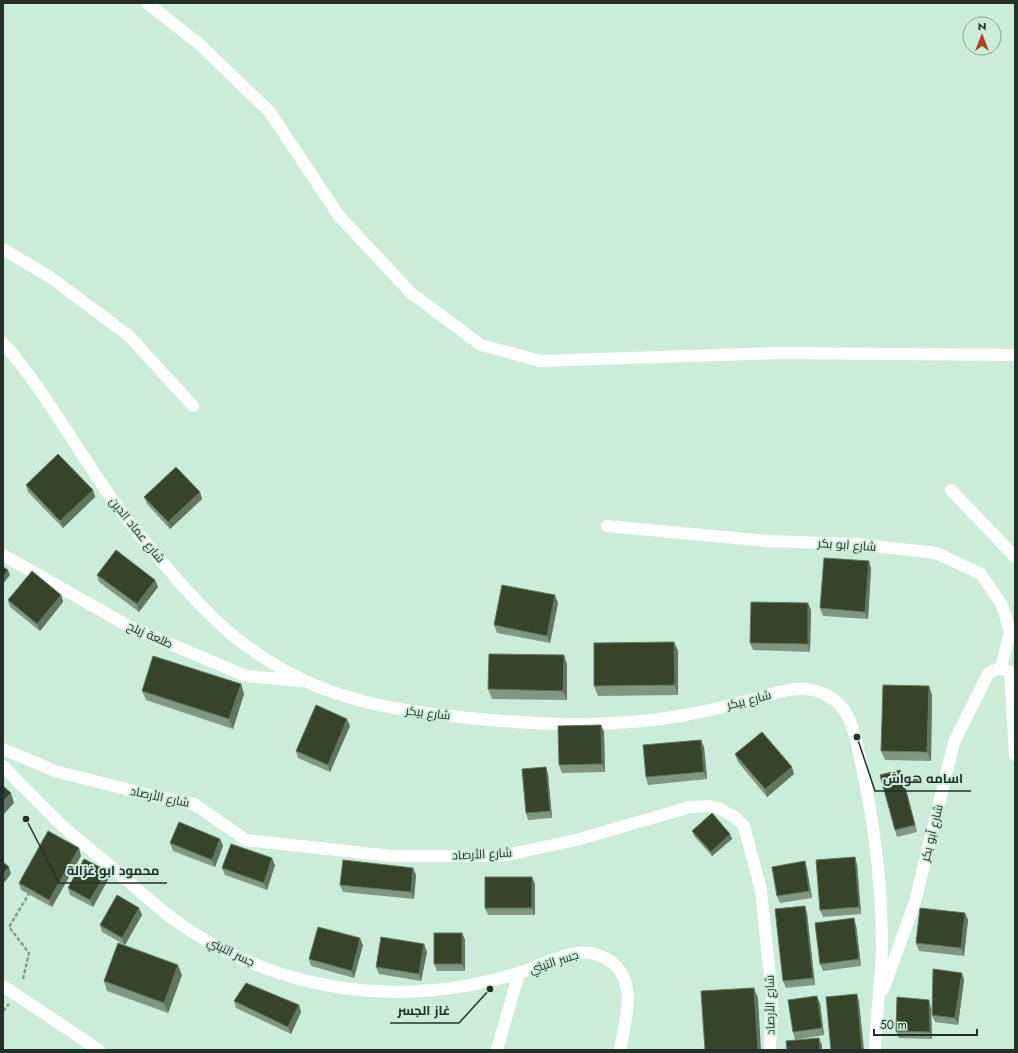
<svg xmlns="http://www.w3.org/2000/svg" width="1018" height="1053" font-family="Jost,Cairo,sans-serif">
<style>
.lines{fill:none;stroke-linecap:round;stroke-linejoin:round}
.path{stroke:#859e8f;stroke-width:2.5;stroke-dasharray:4 2;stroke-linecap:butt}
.minor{stroke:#fff;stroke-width:12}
.wall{fill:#809882}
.shaded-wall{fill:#62765f}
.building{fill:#35442b;stroke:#62765f}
.labels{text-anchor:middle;stroke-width:4;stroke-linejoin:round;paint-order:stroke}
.street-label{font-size:12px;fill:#233029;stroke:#cbecd8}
.leader{fill:none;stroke:#233029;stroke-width:1.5}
.callout-dot{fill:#233029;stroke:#cbecd8;stroke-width:1.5}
.callout-label{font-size:13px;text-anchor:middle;font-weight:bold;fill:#233029;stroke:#cbecd8;stroke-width:4;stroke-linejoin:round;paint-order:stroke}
</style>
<rect width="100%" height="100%" fill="#cbecd8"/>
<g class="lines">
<path class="path" d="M 23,979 L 29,953 L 9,927 L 30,892
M 3,1011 L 9,1004"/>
<path class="minor" d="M 147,3 L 198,43 L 269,111 L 339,216 L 411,293 L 481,345 L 540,361 L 780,353 L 1015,355
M 3,249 L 50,277 L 129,336 L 193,406
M 3,343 C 38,382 64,428 93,471 C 114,504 138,534 163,563 C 208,616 240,649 303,680 C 355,705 413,712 469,718 C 539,725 610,728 680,716 C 702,712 725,707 747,701 C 765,697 787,687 806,689 C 819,690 833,697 842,707 C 855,724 858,751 863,772 C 875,829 882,889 882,948 C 881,982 876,1016 875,1050
M 951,490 L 1015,557
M 607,526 L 766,541 L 856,544 L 936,553 L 981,574 L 1002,605 L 1010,632 L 1001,668
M 3,555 L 130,627 L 246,676 L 301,681
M 3,749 L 55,771 L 149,795 L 194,804 L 246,840 L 391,856 L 502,856 L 576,840 L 690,807 L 709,806 L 718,808 L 735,817 L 744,826 L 761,890 L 772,997 L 770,1050
M 3,766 C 24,787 44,809 65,828 C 83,844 102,859 121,875 C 143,894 164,914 189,930 C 259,976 349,999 433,990 C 463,988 491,981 519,973
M 3,986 L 99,1050
M 883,990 L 915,902 L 954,742 L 988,674 C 996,668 1001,668 1010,672 L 1015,755
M 497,1050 L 519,973 C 537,967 559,955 577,953 C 588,951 598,954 607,959 C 640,979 625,1020 620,1050"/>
</g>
<path class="wall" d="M 26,485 L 93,490 L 95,497 L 63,528 L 28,492 Z
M 200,492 L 202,499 L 170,529 L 147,504 L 144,497 Z
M 871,568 L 868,619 L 823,616 L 820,608 Z
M 97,575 L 155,580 L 158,587 L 139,612 L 99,582 Z
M 61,595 L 63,602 L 40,631 L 10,607 L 8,600 Z
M 558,603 L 550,643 L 497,633 L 494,625 Z
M 811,610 L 810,652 L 753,650 L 750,643 Z
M 674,642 L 678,651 L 678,695 L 598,696 L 594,686 Z
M 564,655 L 567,665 L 567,700 L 492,699 L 488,689 Z
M 241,684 L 244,694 L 233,729 L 146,700 L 142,691 Z
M 932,695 L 931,761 L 885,760 L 881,751 Z
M 601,725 L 604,732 L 605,772 L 562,773 L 559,765 Z
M 350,726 L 330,772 L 298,758 L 296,751 Z
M 704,747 L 707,779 L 648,785 L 646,777 Z
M 735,754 L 794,774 L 767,797 L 738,762 Z
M 546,767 L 548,774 L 552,818 L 528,820 L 526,813 Z
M 900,770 L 903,777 L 917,832 L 897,837 L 895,830 Z
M 692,831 L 730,834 L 732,839 L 712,856 L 694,836 Z
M 220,839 L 223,846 L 215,867 L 173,851 L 170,843 Z
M 81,856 L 52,907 L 21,890 L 19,883 Z
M 805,861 L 807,869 L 812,898 L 780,903 L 777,896 Z
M 857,864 L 861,914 L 823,917 L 820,910 Z
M 275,865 L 267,890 L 225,875 L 222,868 Z
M 413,868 L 416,875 L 414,899 L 343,892 L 340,885 Z
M 532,877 L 535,884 L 535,915 L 488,915 L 485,908 Z
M 109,878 L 93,907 L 70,895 L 68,888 Z
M 805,906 L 807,913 L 815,985 L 786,988 L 783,981 Z
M 139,908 L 142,915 L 125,945 L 102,932 L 100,925 Z
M 965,913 L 968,920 L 964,956 L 919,951 L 916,943 Z
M 856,925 L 861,966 L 823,971 L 820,964 Z
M 462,933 L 465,940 L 465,971 L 437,971 L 434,964 Z
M 363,945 L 354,978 L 311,966 L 309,959 Z
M 427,952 L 421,981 L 379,974 L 376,967 Z
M 962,973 L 964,980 L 958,1025 L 935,1022 L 932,1015 Z
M 182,975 L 168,1013 L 107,991 L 104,981 Z
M 234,1001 L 299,1005 L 301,1012 L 291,1034 L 236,1008 Z
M 820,1003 L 824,1035 L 795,1040 L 793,1032 Z
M 931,1008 L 932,1039 L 899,1038 L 896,1031 Z"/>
<path class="shaded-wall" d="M 93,490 L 95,497 L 63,528 L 60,521 Z
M 200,492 L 202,499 L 170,529 L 168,522 Z
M 869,561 L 871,568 L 868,619 L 865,612 Z
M 8,570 L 10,575 L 3,584 L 3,577 Z
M 155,580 L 158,587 L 139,612 L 137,604 Z
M 61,595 L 63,602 L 40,631 L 37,624 Z
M 555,595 L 558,603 L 550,643 L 547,636 Z
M 808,603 L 811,610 L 810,652 L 808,644 Z
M 674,642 L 678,651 L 678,695 L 675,685 Z
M 564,655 L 567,665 L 567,700 L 563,691 Z
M 241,684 L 244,694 L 233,729 L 229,719 Z
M 929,686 L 932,695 L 931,761 L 927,752 Z
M 347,719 L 350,726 L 330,772 L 328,765 Z
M 601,725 L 604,732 L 605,772 L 602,764 Z
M 701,740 L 704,747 L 707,779 L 704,772 Z
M 546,767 L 548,774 L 552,818 L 550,811 Z
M 792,767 L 794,774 L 767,797 L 765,789 Z
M 900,770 L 903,777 L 917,832 L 915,825 Z
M 11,793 L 14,803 L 3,815 L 3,801 Z
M 730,834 L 732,839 L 712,856 L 711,852 Z
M 220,839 L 223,846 L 215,867 L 212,860 Z
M 79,848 L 81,856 L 52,907 L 49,900 Z
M 855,857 L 857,864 L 861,914 L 859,907 Z
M 272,858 L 275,865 L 267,890 L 264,883 Z
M 805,861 L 807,869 L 812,898 L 809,891 Z
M 9,867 L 11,874 L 3,884 L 3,874 Z
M 413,868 L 416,875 L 414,899 L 411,892 Z
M 107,871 L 109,878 L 93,907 L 90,900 Z
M 532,877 L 535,884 L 535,915 L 532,908 Z
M 805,906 L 807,913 L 815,985 L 813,978 Z
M 139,908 L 142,915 L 125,945 L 122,938 Z
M 965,913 L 968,920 L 964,956 L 961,948 Z
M 854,918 L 856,925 L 861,966 L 859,959 Z
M 462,933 L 465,940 L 465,971 L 462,964 Z
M 360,938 L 363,945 L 354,978 L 352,971 Z
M 424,944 L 427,952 L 421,981 L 419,974 Z
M 178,965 L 182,975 L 168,1013 L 164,1003 Z
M 962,973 L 964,980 L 958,1025 L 955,1018 Z
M 754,988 L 758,998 L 761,1050 L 758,1050 Z
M 857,994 L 859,1001 L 864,1050 L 862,1050 Z
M 817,996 L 820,1003 L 824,1035 L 822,1028 Z
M 929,1000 L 931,1008 L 932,1039 L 930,1032 Z
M 299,1005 L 301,1012 L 291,1034 L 288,1027 Z
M 819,1038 L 822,1045 L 822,1050 L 820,1050 Z"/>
<path class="building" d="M 58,454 L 93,490 L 60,521 L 26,485 Z
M 176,467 L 200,492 L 168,522 L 144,497 Z
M 116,550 L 155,580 L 137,604 L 97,575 Z
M 824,558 L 869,561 L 865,612 L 820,608 Z
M 3,567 L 8,570 L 3,577 Z
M 32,571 L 61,595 L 37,624 L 8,600 Z
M 502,585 L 555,595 L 547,636 L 494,625 Z
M 751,602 L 808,603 L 808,644 L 750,643 Z
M 674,642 L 675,685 L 594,686 L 594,643 Z
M 489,654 L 564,655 L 563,691 L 488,689 Z
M 153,656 L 241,684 L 229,719 L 142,691 Z
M 883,685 L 929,686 L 927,752 L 881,751 Z
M 316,705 L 347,719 L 328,765 L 296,751 Z
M 601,725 L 602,764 L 559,765 L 558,726 Z
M 762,732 L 792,767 L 765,789 L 735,754 Z
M 701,740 L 704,772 L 646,777 L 643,745 Z
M 546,767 L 550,811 L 526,813 L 522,769 Z
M 900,770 L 915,825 L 895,830 L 880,775 Z
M 3,786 L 11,793 L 3,801 Z
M 712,813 L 730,834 L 711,852 L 692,831 Z
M 179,822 L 220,839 L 212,860 L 170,843 Z
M 48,831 L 79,848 L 49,900 L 19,883 Z
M 231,844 L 272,858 L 264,883 L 222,868 Z
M 855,857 L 859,907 L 820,910 L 816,860 Z
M 84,859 L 107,871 L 90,900 L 68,888 Z
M 343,860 L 413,868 L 411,892 L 340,885 Z
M 805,861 L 809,891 L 777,896 L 772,867 Z
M 3,862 L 9,867 L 3,874 Z
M 485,877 L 532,877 L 532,908 L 485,908 Z
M 117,895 L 139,908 L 122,938 L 100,925 Z
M 805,906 L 813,978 L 783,981 L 775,909 Z
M 920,908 L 965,913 L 961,948 L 916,943 Z
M 854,918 L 859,959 L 820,964 L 815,923 Z
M 318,927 L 360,938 L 352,971 L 309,959 Z
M 434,933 L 462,933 L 462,964 L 434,964 Z
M 381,937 L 424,944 L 419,974 L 376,967 Z
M 118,943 L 178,965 L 164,1003 L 104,981 Z
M 933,969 L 962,973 L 955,1018 L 932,1015 Z
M 246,983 L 299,1005 L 288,1027 L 234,1001 Z
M 754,988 L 758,1050 L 705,1050 L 701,991 Z
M 857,994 L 862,1050 L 831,1050 L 826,997 Z
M 817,996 L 822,1028 L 793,1032 L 788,1000 Z
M 897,997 L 929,1000 L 930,1032 L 896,1031 Z
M 819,1038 L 820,1050 L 787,1050 L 786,1041 Z"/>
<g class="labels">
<g class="street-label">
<text transform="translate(137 530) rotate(51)" y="4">شارع عماد الدين</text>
<text transform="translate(847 545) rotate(4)" y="4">شارع ابو بكر</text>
<text transform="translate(150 635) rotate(24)" y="4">طلعة زبلح</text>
<text transform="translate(749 700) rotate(-14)" y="4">شارع بيكر</text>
<text transform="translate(428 713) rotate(7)" y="4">شارع بيكر</text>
<text transform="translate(160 797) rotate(12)" y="4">شارع الأرصاد</text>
<text transform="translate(932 833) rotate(-76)" y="4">شارع أبو بكر</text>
<text transform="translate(482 854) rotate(-3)" y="4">شارع الأرصاد</text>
<text transform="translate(231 952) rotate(26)" y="4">جسر التيتي</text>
<text transform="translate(554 962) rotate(-18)" y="4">جسر التيتي</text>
<text transform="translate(770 1005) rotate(-91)" y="4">شارع الأرصاد</text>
</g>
</g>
<path class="leader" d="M857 737L875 791H971M26 819L59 883H167M490 989L459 1023H390"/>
<g class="callout-dot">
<circle cx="857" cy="737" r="4"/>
<circle cx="26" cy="819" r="4"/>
<circle cx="490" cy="989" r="4"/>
</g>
<g class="callout-label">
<text x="923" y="783">اسامه هواش</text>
<text x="113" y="875">محمود ابو غزالة</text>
<text x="424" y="1015">غاز الجسر</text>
</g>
<rect width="1018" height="1053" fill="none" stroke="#233029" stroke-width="8"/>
<g transform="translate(982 36)"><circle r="19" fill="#cbecd8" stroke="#88a192"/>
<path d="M0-3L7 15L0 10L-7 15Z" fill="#a94123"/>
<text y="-6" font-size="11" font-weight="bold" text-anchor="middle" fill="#233029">N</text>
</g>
<path d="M874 1029v6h103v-6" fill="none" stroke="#233029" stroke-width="2"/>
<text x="880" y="1029" font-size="12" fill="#233029" stroke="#cbecd8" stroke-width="3" paint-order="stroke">50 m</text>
</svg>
